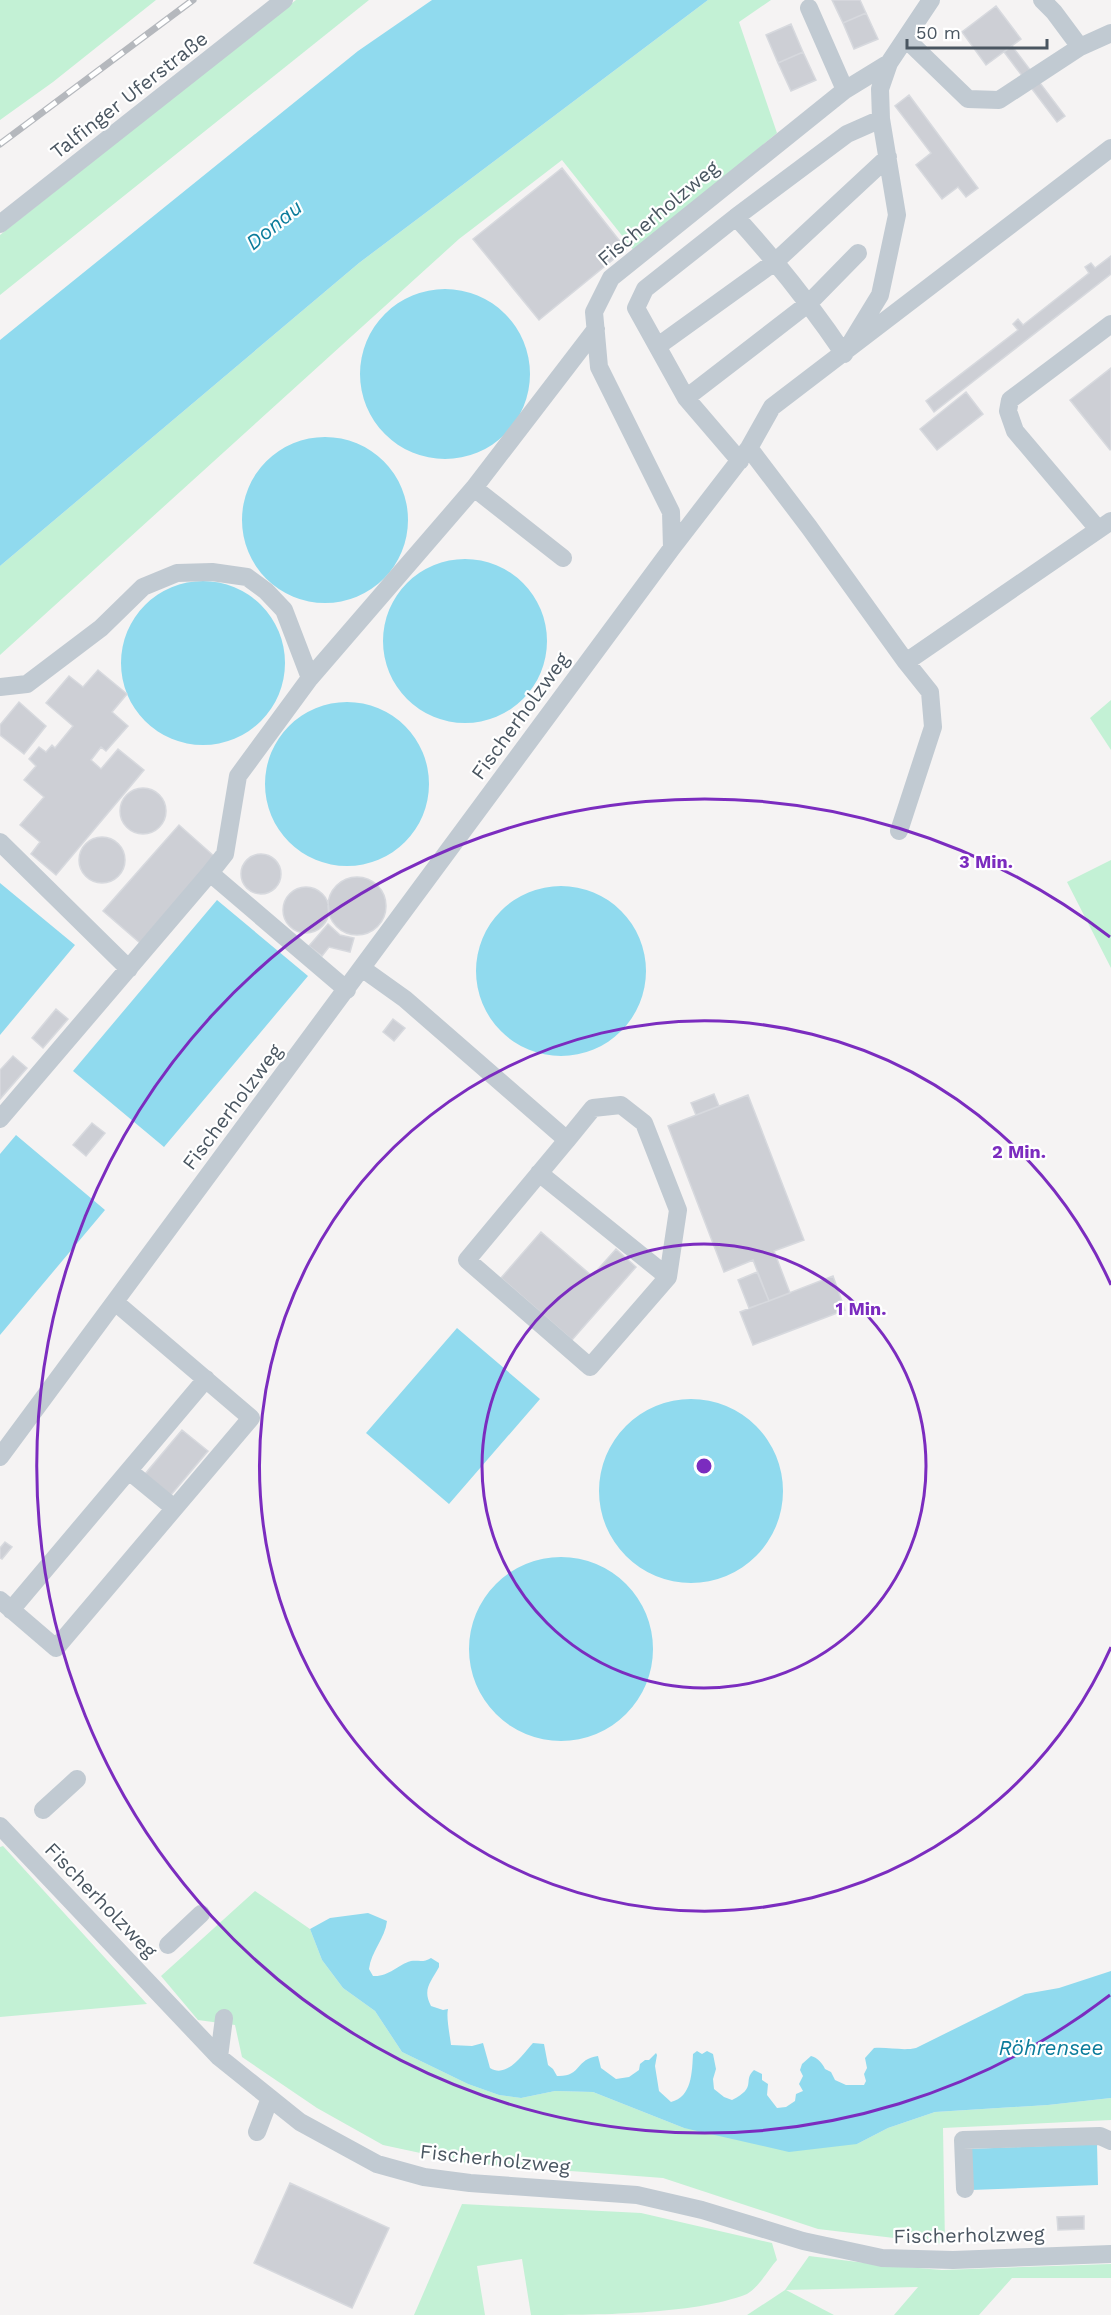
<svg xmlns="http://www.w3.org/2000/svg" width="1111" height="2315" font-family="'Work Sans',sans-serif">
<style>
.green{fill:#c3f1d5}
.water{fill:#90daee}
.building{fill:#cdcfd5;stroke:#d7d9de;stroke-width:1.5}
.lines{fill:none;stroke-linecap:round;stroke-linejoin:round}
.minor{stroke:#c1cad2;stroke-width:18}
.rail-casing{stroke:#b5b8bd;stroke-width:7}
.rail{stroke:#fff;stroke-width:4.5;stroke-dasharray:14;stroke-linecap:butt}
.ring{fill:none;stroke:#7b2cbf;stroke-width:3}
.labels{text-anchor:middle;stroke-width:4.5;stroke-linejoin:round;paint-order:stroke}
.street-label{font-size:20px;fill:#4a5661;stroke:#fff}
.water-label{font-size:21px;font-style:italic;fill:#0c7c9b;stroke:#fff}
.centre{fill:#7b2cbf;stroke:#fff;stroke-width:3}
.ring-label{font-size:18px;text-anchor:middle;font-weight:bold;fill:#7b2cbf;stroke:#fff;stroke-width:4.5;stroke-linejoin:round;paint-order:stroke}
</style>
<rect width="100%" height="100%" fill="#f5f3f3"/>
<path class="green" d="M 0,0 L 156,0 L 53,82 L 0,120 Z
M 296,0 L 369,0 L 0,295 L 0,235 Z
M 708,0 L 771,0 L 739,22 L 777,133 L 635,252 L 562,160 L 459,239 L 0,655 L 0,566 L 359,263 Z
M 1111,700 L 1111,750 L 1090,718 Z
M 1111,860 L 1111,968 L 1067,882 Z
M 3,1846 L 147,2004 L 0,2017 L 0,1847 Z
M 255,1891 L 310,1929 L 322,1960 L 343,1988 L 375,2011 L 402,2052 L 468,2084 L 499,2095 L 521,2098 L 555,2091 L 593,2092 L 684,2128 L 857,2144 L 888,2128 L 935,2112 L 1048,2105 L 1111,2098 L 1111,2120 L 943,2128 L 945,2244 L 818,2229 L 663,2178 L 467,2163 L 383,2145 L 317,2108 L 242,2057 L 235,2025 L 198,2020 L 161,1976 Z
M 462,2204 L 641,2213 L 772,2243 L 777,2260 C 768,2270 759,2287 747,2294 C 694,2315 592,2315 531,2315 L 522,2259 L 477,2266 L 485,2315 L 414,2315 Z
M 809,2256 L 882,2265 L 942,2270 L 1111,2264 L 1111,2278 L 1012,2278 L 979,2315 L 894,2315 L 918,2287 L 786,2290 L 834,2315 L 747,2315 L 785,2290 Z"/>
<path class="water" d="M 432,0 L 708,0 L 359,263 L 0,566 L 0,340 L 358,51 Z
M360 374a85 85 0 1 1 170 0a85 85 0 1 1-170 0Z
M242 520a83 83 0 1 1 166 0a83 83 0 1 1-166 0Z
M383 641a82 82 0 1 1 164 0a82 82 0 1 1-164 0Z
M121 663a82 82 0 1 1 164 0a82 82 0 1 1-164 0Z
M265 784a82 82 0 1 1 164 0a82 82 0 1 1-164 0Z
M 0,883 L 75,945 L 0,1035 Z
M476 971a85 85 0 1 1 170 0a85 85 0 1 1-170 0Z
M 217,900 L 308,976 L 164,1147 L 73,1071 Z
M 16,1135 L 105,1210 L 0,1335 L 0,1154 Z
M 457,1328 L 540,1399 L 449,1504 L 366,1433 Z
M599 1491a92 92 0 1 1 184 0a92 92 0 1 1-184 0Z
M469 1649a92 92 0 1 1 184 0a92 92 0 1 1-184 0Z
M 368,1913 L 387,1921 C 385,1939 371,1951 369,1969 L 373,1976 C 389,1977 397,1965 411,1961 C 419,1960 423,1963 431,1958 L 439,1963 L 439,1967 C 431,1982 422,1989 431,2006 L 443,2010 L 448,2009 C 446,2017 450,2036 451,2045 L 472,2046 L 483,2043 L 490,2068 C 507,2079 523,2054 533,2043 L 544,2044 L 548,2065 L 553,2069 L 557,2076 C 582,2077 575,2059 598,2056 L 601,2068 L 616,2079 L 629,2077 L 639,2070 L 640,2064 L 645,2060 L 649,2060 L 656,2053 L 657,2055 L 655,2066 L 659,2091 L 671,2102 C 692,2097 692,2072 693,2054 L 697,2051 L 702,2054 L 707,2051 L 713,2054 L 716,2069 L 713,2079 L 714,2089 L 724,2097 L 732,2100 C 758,2087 742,2081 754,2070 L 762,2074 L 762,2080 L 768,2084 L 767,2095 L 777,2108 L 786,2107 L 795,2101 L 796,2094 L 803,2091 L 799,2084 L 803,2076 L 800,2070 L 802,2064 L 811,2056 C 817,2057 823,2064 825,2069 L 831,2072 L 835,2080 L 846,2085 L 864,2085 L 866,2081 L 864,2074 L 867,2068 L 865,2058 L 874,2048 C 889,2047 903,2051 916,2048 L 1025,1994 L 1059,1988 L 1111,1971 L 1111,2098 L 1048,2105 L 935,2112 L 888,2128 L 857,2144 L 789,2152 L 684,2128 L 593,2092 L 555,2091 L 521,2098 L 499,2095 L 468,2084 L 402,2052 L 375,2011 L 343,1988 L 322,1960 L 310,1929 L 330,1918 Z
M 1097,2144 L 1098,2185 L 971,2190 L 969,2149 Z"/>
<path class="building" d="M 832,0 L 860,0 L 866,13 L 843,23 Z
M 996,6 L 1021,39 L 986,65 L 962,32 Z
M 866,13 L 878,39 L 854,49 L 843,23 Z
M 791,24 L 803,52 L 778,63 L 766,35 Z
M 1012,46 L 1065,116 L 1057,122 L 1004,52 Z
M 803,52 L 816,80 L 791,91 L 778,63 Z
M 909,95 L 978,188 L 966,197 L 958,187 L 942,199 L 916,165 L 931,153 L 895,106 Z
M 562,168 L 626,249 L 539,320 L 473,239 Z
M 1111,256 L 1111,274 L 934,412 L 926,401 L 1018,330 L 1013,324 L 1018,319 L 1023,325 L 1089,273 L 1085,267 L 1091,263 L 1095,268 Z
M 1111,368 L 1111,449 L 1110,450 L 1070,400 Z
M 966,392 L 983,414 L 937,450 L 920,429 Z
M 98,670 L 127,694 L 112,712 L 128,726 L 106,751 L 101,747 L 91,760 L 101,769 L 118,749 L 144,770 L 56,875 L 31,854 L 40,842 L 20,825 L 44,797 L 24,780 L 36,766 L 29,759 L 39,747 L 46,752 L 52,745 L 55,748 L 73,726 L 46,703 L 69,676 L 83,687 Z
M 19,702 L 46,726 L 24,754 L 0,735 L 0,725 Z
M120 811a23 23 0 1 1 46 0a23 23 0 1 1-46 0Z
M 179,825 L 215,857 L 140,943 L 103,911 Z
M79 860a23 23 0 1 1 46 0a23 23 0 1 1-46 0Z
M241 874a20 20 0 1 1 40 0a20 20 0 1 1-40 0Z
M328 906a29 29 0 1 1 58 0a29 29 0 1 1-58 0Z
M283 910a23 23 0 1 1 46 0a23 23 0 1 1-46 0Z
M 328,924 L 340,935 L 354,938 L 350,952 L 329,947 L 322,956 L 309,946 Z
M 56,1009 L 68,1019 L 43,1048 L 32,1038 Z
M 393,1019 L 405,1028 L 394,1041 L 383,1032 Z
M 13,1056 L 27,1068 L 0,1099 L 0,1070 Z
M 714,1094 L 719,1106 L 696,1115 L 691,1103 Z
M 748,1095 L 804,1240 L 774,1251 L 790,1293 L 769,1301 L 753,1260 L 724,1272 L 668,1126 Z
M 92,1123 L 105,1133 L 86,1156 L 73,1145 Z
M 541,1232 L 592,1276 L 616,1249 L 636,1267 L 572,1340 L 501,1278 Z
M 757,1272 L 769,1301 L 749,1308 L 738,1280 Z
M 833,1276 L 845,1310 L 753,1345 L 740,1312 Z
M 182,1430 L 208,1451 L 171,1495 L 145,1474 Z
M 5,1542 L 12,1547 L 2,1559 L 0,1558 L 0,1548 Z
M 290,2183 L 389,2228 L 352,2308 L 254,2263 Z
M 1084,2216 L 1084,2229 L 1058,2230 L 1057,2217 Z"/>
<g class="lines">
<path class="minor" d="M 1042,0 L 1054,12 L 1080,47
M 906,39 L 968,99 L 999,100 L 1080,47 L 1111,33
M 845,90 L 889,63
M 736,217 C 776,261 811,305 844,354 L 880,295 L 897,215 L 881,119 L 880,89 L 889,63 L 931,0
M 0,224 L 284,0
M 658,346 L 776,261 L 888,157
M 686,398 L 809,303 L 858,253
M 749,448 L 809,527 L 906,662 L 1111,521
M 740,461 L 686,398 L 636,308 L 645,289 L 736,217 L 847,134 L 881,119
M 474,488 L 563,558
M 1098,529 L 1015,431 L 1008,411 L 1010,400 L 1111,324
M 672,548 L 671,512 L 599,367 L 594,312 L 611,278 L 845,90 L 809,8
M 0,687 L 27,684 L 101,628 L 143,587 L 177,573 L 212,572 L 247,577 L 266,591 L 284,610 L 310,678
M 899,831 L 933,727 L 930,692 L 906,662
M 0,842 L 129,969
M 210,873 L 225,854 L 238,776 L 310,678 L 474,488 L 596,329
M 363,969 L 405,999 L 567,1140 L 593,1108 L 621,1105 L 644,1123 L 678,1210 L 668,1277 L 590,1367 L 467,1260 L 567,1140
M 0,1119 L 210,873 L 347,990
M 539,1173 L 668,1277
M 0,1457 L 672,548 L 749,448 L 772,407 L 1111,148
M 129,1471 L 174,1508
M 0,1600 L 56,1648 L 251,1418 L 115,1302
M 11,1610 L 206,1379
M 43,1810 L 77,1779
M 0,1826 L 219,2057 L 300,2122 L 377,2164 L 424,2177 L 470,2183 L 637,2195 L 702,2210 L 803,2241 L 882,2258 L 953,2260 L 1111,2254
M 168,1945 L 201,1914
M 219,2057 L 224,2018
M 257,2132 L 270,2098
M 965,2189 L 963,2140 L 1100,2136 L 1111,2141"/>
<defs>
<path id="rail" d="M 0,144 L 193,0"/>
</defs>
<use href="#rail" class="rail-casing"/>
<use href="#rail" class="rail"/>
</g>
<g class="ring">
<circle cx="704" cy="1466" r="222"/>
<path d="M1111 1647A445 445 0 1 1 1111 1285"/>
<path d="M1110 1995A667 667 0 1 1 1110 937"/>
</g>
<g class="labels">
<g class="street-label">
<text transform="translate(129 95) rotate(-38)" y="7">Talfinger Uferstraße</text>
<text transform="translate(658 213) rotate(-40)" y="7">Fischerholzweg</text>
<text transform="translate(520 716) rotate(-54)" y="7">Fischerholzweg</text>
<text transform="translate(232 1107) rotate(-53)" y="7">Fischerholzweg</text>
<text transform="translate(101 1900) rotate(46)" y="7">Fischerholzweg</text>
<text transform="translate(495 2159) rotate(6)" y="7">Fischerholzweg</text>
<text transform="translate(969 2235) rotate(-1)" y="7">Fischerholzweg</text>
</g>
<g class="water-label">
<text transform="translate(274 225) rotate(-39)" y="7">Donau</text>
<text x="1051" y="2055">Röhrensee</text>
</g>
</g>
<circle cx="704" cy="1466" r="9" class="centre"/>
<g class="ring-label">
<text x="986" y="868">3 Min.</text>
<text x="1019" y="1158">2 Min.</text>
<text x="861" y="1315">1 Min.</text>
</g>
<path d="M907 39v9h140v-9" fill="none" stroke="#4a5661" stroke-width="3"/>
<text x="916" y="39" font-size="18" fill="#4a5661" stroke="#ffffff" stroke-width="4.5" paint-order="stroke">50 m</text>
</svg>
